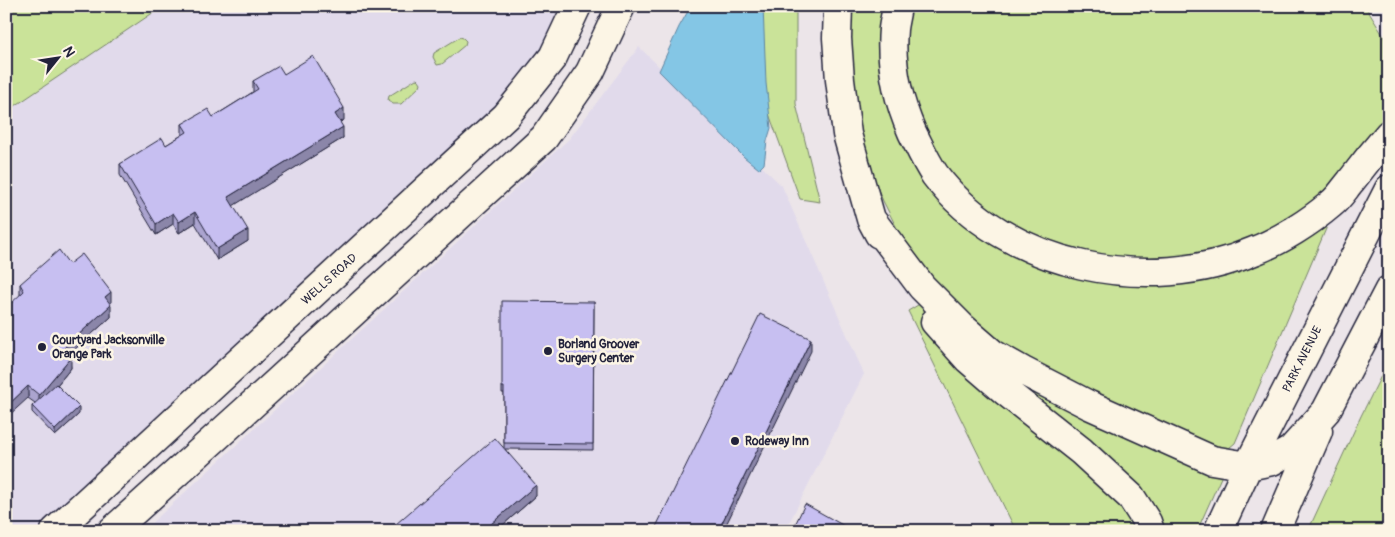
<svg xmlns="http://www.w3.org/2000/svg" width="1395" height="537" font-family="Pangolin,sans-serif">
<style>
.built{fill:#e1daeb}
.green{fill:#cae399;stroke:#76826a}
.water{fill:#84c6e5;stroke:#5d84a1}
.lines{fill:none;stroke-linecap:round;stroke-linejoin:round}
.secondary-casing{stroke:#22223b;stroke-width:31}
.highway-casing{stroke:#22223b;stroke-width:31}
.secondary{stroke:#fcf5e5;stroke-width:28}
.highway{stroke:#fcf5e5;stroke-width:28}
.wall{fill:#aba4cf;stroke:#22223b}
.shaded-wall{fill:#8b86a9;stroke:#22223b}
.building{fill:#c7bff1;stroke:#22223b}
.poi-dot{fill:#22223b;stroke:#fcf5e5;stroke-width:2}
.labels{text-anchor:middle;stroke-width:5;stroke-linejoin:round;paint-order:stroke}
.street-label{font-size:12px;fill:#22223b;stroke:#fcf5e5}
.poi-label{font-size:12px;font-weight:bold;fill:#22223b;stroke:#fcf5e5;text-anchor:start}
</style>
<rect width="100%" height="100%" fill="#ece5e9"/>
<filter id="ink" filterUnits="userSpaceOnUse"><feTurbulence type="fractalNoise" baseFrequency=".02" numOctaves="2"/><feDisplacementMap in="SourceGraphic" scale="10" xChannelSelector="R" yChannelSelector="G"/><feConvolveMatrix kernelMatrix="1 2 1 2 8 2 1 2 1" color-interpolation-filters="sRGB"/></filter>
<g filter="url(#ink)">
<path class="built" d="M 6,6 L 559,6 L 544,44 L 502,103 L 37,531 L 6,531 Z
M 639,47 L 782,186 L 864,374 L 785,531 L 143,531 L 569,139 Z"/>
<path class="green" d="M 6,6 L 163,6 L 6,112 L 6,32 L 11,24 L 6,12 Z
M 762,6 L 796,6 L 796,104 L 820,202 L 800,199 L 753,70 Z
M 845,6 L 888,6 L 887,59 L 963,218 L 1135,280 L 1331,217 L 1235,443 L 1229,448 L 1217,448 L 1034,365 L 986,333 L 930,279 L 903,240 L 883,201 L 866,161 L 845,49 Z
M 909,6 L 1365,6 L 1389,45 L 1389,113 L 1371,145 L 1324,199 L 1245,246 L 1157,262 L 1078,253 L 1020,230 L 975,199 L 953,177 L 936,153 L 916,108 L 910,81 L 907,55 L 907,32 Z
M 460,37 L 463,38 L 466,41 L 465,45 L 442,64 L 437,65 L 433,57 L 434,53 Z
M 416,79 L 419,80 L 421,83 L 420,86 L 401,104 L 393,104 L 388,100 L 389,96 Z
M 923,302 L 1222,475 L 1197,531 L 1016,531 L 908,311 Z
M 1389,360 L 1389,531 L 1308,531 L 1361,416 Z"/>
<path class="water" d="M 691,6 L 763,6 L 766,83 L 771,128 L 767,141 L 764,164 L 759,169 L 744,157 L 659,71 L 679,27 Z"/>
<g class="lines">
<defs>
<path id="secondary" d="M 55,531 L 506,116 L 553,57 L 577,6
M 112,531 L 243,413 L 544,138 L 590,72 L 621,6"/>
<path id="highway" d="M 838,6 L 837,38 L 840,80 L 847,134 L 871,219 L 879,234
M 897,6 C 896,14 894,21 893,29 C 890,64 898,100 912,132 C 919,146 926,162 935,175 C 1005,268 1150,296 1254,251 C 1280,241 1310,222 1331,204 C 1339,198 1345,188 1351,181 C 1363,165 1376,149 1389,134
M 871,219 L 922,287 L 963,328 L 993,354 L 1023,371 L 1089,405 L 1212,460 L 1248,466 L 1272,461 L 1291,450 L 1326,411 L 1389,290
M 935,322 L 968,359 L 1005,391 L 1081,451 L 1131,497 L 1147,522 L 1150,531
M 1218,531 L 1248,466 L 1389,189
M 1275,531 L 1318,431"/>
</defs>
<use href="#secondary" class="secondary-casing"/>
<use href="#highway" class="highway-casing"/>
<use href="#secondary" class="secondary"/>
<use href="#highway" class="highway"/>
</g>
<path class="wall" d="M 284,74 L 344,120 L 340,122 L 343,138 L 232,206 L 248,241 L 217,260 L 195,223 L 179,233 L 173,224 L 156,235 L 120,175 L 120,164 L 166,145 L 182,135 L 182,124 L 213,117 L 253,92 L 253,81 Z
M 69,264 L 111,303 L 110,304 L 111,317 L 69,354 L 71,368 L 57,385 L 79,414 L 55,436 L 32,412 L 32,406 L 35,403 L 28,398 L 20,295 L 20,284 Z
M 594,302 L 593,450 L 505,449 L 536,496 L 496,531 L 388,531 L 504,448 L 504,393 L 502,393 L 502,387 Z"/>
<path class="shaded-wall" d="M 344,108 L 344,120 L 335,125 L 335,114 Z
M 343,127 L 343,138 L 228,209 L 228,197 Z
M 195,212 L 195,223 L 179,233 L 179,222 Z
M 173,213 L 173,224 L 156,235 L 156,224 Z
M 248,230 L 248,241 L 217,260 L 217,249 Z
M 111,292 L 111,303 L 105,308 L 105,297 Z
M 111,305 L 111,317 L 64,359 L 64,348 Z
M 811,339 L 811,351 L 723,531 L 718,531 Z
M 71,357 L 71,368 L 39,407 L 39,395 Z
M 28,386 L 28,398 L 6,418 L 6,407 Z
M 79,407 L 79,414 L 55,436 L 55,430 Z
M 536,485 L 536,496 L 496,531 L 483,531 Z"/>
<path class="building" d="M 313,56 L 344,108 L 335,114 L 343,127 L 228,197 L 248,230 L 217,249 L 195,212 L 179,222 L 173,213 L 156,224 L 120,164 L 162,138 L 166,145 L 187,132 L 182,124 L 208,109 L 213,117 L 258,89 L 253,81 L 279,66 L 284,74 Z
M 59,250 L 69,264 L 82,254 L 111,292 L 105,297 L 111,305 L 64,348 L 71,357 L 39,395 L 28,386 L 6,407 L 6,308 L 24,291 L 20,284 Z
M 502,301 L 594,302 L 593,444 L 504,443 L 504,387 L 502,387 Z
M 760,314 L 811,339 L 718,531 L 654,531 Z
M 56,384 L 79,407 L 55,430 L 32,406 Z
M 495,438 L 536,485 L 483,531 L 388,531 Z
M 805,504 L 853,531 L 792,531 Z"/>
</g>
<g class="poi-dot">
<circle cx="42" cy="347" r="5"/>
<circle cx="548" cy="351" r="5"/>
<circle cx="735" cy="441" r="5"/>
</g>
<g class="labels">
<g class="street-label">
<text transform="translate(329 279) rotate(-42)" y="4">WELLS ROAD</text>
<text transform="translate(1302 359) rotate(-63)" y="4">PARK AVENUE</text>
</g>
<g class="poi-label">
<text x="52" y="344">Courtyard Jacksonville<tspan x="52" dy="14">Orange Park</tspan></text>
<text x="558" y="348">Borland Groover<tspan x="558" dy="14">Surgery Center</tspan></text>
<text x="745" y="445">Rodeway Inn</text>
</g>
</g>
<rect width="1395" height="537" fill="none" stroke="#fcf5e5" stroke-width="25"/>
<rect x="12" y="12" width="1370" height="512" fill="none" stroke="#22223b" stroke-width="2" filter="url(#ink)"/>
<g transform="translate(58 58) rotate(60)" stroke="#fcf5e5" stroke-width="4" paint-order="stroke">
<path d="M0-4L9 19L0 12L-9 19Z" fill="#22223b"/>
<text y="-8" font-size="14" font-weight="bold" text-anchor="middle" fill="#22223b">N</text>
</g>
</svg>
